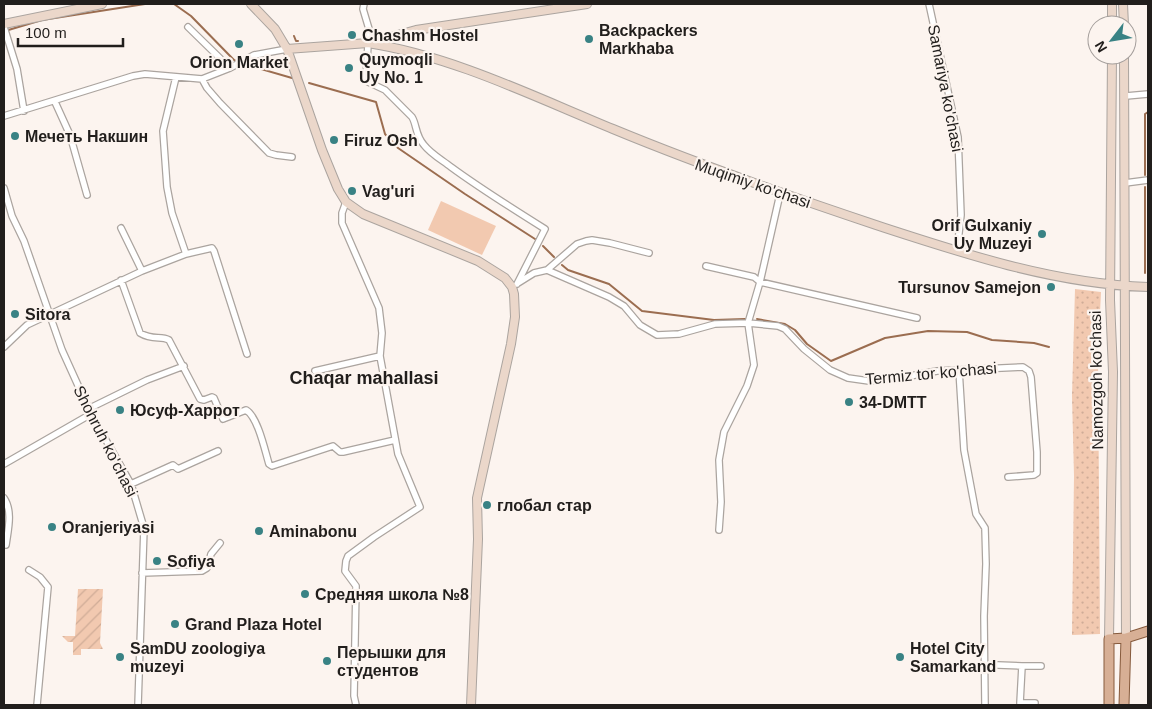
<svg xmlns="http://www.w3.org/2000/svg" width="1152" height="709" font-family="Helvetica,sans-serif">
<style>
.park{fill:url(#park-dots)}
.garden{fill:url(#garden-furrows)}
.pitch{fill:#f2c9b0}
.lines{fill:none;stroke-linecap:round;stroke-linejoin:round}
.stream{stroke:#9b6d50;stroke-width:2}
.minor-casing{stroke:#aba49f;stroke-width:8}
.secondary-casing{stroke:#aba49f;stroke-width:10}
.primary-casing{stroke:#865a3c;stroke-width:11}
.minor{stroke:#fff;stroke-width:5.5}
.secondary{stroke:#ebd7ca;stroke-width:8}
.primary{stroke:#d7af95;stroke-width:9}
.poi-dot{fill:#398284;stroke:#fcf4ef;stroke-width:2}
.labels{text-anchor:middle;stroke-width:4.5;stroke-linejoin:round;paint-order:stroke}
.poi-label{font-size:16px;font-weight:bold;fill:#211e1c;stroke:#fcf4ef;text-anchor:start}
.street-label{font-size:16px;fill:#211e1c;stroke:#fcf4ef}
.neighbourhood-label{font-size:18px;font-weight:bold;fill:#211e1c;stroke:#fcf4ef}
</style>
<defs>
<pattern id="park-dots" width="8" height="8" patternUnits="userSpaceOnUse" patternTransform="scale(1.25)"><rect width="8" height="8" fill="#f2c9b0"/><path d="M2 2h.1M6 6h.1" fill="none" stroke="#cfac97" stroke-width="1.8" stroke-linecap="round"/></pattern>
<pattern id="garden-furrows" width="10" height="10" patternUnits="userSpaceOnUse" patternTransform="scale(1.25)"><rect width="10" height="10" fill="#f2c9b0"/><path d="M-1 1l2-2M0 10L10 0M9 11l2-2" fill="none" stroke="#cfac97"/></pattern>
</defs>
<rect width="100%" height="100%" fill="#fcf4ef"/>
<path class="park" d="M 1075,289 L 1101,292 L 1098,355 L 1100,634 L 1072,635 L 1074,476 L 1072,396 Z"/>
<path class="garden" d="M 78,589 L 103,589 L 100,643 L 103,649 L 81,649 L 81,655 L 73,655 L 73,642 L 68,642 L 62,636 L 75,636 Z"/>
<path class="pitch" d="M 441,201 L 496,226 L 482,255 L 428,230 Z"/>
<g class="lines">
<path class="stream" d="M 174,4 L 191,16 L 234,60 L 239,62
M 5,31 L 42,20 L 145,4
M 294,36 L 296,41 L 298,41
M 244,64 L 292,78
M 309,83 L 376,102 L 385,134 L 398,148 L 465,194 L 535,239
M 1145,175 L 1145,114 L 1148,112
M 1145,187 L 1145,273
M 543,246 L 554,257
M 562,265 L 568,270 L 609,284 L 642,311 L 714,320 L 745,319
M 757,319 L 785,324 L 795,330 L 807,344 L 831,361 L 885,338 L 928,331 L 967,332 L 992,340 L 1034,343 L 1049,347"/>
<defs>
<path id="minor" d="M 364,4 L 363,9 L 369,29 L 366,77 L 368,82 L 385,90 L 412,117 C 417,125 415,135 424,145 C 431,154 442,160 451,167 C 481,189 513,209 545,229 L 517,284
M 929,4 L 958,137 L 961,215 L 957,251
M 4,27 L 17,69 L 24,111
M 188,27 L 230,68
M 202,79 L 207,88 L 220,103 L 269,153 L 276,155 L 292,157
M 1126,96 L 1148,94
M 55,102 L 70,135 L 87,195
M 4,116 L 133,76 L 145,74 L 202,79 L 230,68 L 254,55 L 287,49
M 1125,183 L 1148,180
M 4,188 L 12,216 L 24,241 L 62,350 L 91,414 L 131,484 L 144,528 L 138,705
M 346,202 L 342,213 L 342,223 L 379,308 L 382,333 L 380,356 L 398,454 L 420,507 L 374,537 L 348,556 L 346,561 L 345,571 L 356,586 L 354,696 L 356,705
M 121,228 L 142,271
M 186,254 L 212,248 L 214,251 L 247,354
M 706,266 L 754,277 L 760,282 L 917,318
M 547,270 L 609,297 L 624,306 L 640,325 L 657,335 L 679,334 L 715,324 L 748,323 L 778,326 L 785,329 L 804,349 L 830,370 L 848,378 L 869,381 L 899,378 L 937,371 L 1023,367 L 1029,371 L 1031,377 L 1037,452 L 1037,473 L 1034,475 L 1008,477
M 121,280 L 140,333 C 153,341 161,335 169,340 L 200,399 L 204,400 L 212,397 L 214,398 L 223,419 L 246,410 C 258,417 265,451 269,464 L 272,466 L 333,446 L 340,452 L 343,452 L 395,440
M 518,283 L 534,273 L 547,270 L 577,244 L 586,241 L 592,240 L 610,243 L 649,253
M 4,347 L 27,325 L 142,271 L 186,254 L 172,213 L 167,187 L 163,131 L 176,77
M 959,370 L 964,450 L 976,514 L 985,528 L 986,564 L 984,616 L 985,705
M 315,371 L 380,356
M 88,409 L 147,380 L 184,366
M 4,464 L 91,414
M 131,484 L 173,465 L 178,469 L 218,451
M 4,498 C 13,511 8,530 6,545
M 719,530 L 721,502 L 719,460 L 724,432 L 747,386 L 754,365 L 748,323 L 760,282 L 780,194
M 29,570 L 40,577 L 48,587 L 37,705
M 142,573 L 202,571 L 207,568 L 211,554 L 220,543
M 998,665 L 1022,666 L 1020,703 L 1035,703
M 1022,666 L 1041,666"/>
<path id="secondary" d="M 251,4 L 275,29 L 287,49 L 322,150 L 338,189 L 346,202 L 363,214 L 478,261 L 505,278 L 512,287 L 514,294 L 515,317 L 511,344 L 477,498 L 478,539 L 471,705
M 1112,4 L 1112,25
M 1123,4 L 1124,25
M 4,24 L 102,4
M 368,43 C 452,56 535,97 613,129 C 700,165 786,195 876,225 C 965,254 1054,284 1148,287
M 287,49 L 368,43 L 416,30 L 587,4
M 1124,55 L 1126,638
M 1109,639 L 1113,372 L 1110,300 L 1112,55"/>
<path id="primary" d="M 1109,705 L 1109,639 L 1126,638 L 1148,631
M 1124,705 L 1126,638"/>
</defs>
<use href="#minor" class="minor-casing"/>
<use href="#secondary" class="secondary-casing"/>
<use href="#primary" class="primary-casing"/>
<use href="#minor" class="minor"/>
<use href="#secondary" class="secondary"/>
<use href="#primary" class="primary"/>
</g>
<g class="poi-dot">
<circle cx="352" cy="35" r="5"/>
<circle cx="589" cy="39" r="5"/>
<circle cx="239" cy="44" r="5"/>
<circle cx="349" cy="68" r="5"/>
<circle cx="15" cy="136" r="5"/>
<circle cx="334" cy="140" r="5"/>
<circle cx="352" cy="191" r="5"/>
<circle cx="1042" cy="234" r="5"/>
<circle cx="1051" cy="287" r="5"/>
<circle cx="15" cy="314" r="5"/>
<circle cx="849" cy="402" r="5"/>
<circle cx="120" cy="410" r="5"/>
<circle cx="487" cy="505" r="5"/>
<circle cx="52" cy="527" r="5"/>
<circle cx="259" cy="531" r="5"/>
<circle cx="157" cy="561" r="5"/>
<circle cx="305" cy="594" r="5"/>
<circle cx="175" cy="624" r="5"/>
<circle cx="120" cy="657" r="5"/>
<circle cx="900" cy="657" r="5"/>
<circle cx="327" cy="661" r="5"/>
</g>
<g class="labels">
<g class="poi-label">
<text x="599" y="36">Backpackers<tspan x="599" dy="18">Markhaba</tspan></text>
<text x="362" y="41">Chashm Hostel</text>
<text x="359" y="65">Quymoqli<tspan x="359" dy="18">Uy No. 1</tspan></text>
<text x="239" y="68" text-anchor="middle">Orion Market</text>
<text x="25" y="142">Мечеть Накшин</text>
<text x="344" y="146">Firuz Osh</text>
<text x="362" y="197">Vag'uri</text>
<text x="1032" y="231" text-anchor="end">Orif Gulxaniy<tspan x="1032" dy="18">Uy Muzeyi</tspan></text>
<text x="1041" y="293" text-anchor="end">Tursunov Samejon</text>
<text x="25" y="320">Sitora</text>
<text x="859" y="408">34-DMTT</text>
<text x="130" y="416">Юсуф-Харрот</text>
<text x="497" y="511">глобал стар</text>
<text x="62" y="533">Oranjeriyasi</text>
<text x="269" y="537">Aminabonu</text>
<text x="167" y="567">Sofiya</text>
<text x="315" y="600">Средняя школа №8</text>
<text x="185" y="630">Grand Plaza Hotel</text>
<text x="130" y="654">SamDU zoologiya<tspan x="130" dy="18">muzeyi</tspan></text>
<text x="910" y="654">Hotel City<tspan x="910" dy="18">Samarkand</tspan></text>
<text x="337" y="658">Перышки для<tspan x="337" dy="18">студентов</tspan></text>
</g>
<g class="street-label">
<text transform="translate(946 88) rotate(79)" y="6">Samariya ko'chasi</text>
<text transform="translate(753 183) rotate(19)" y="6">Muqimiy ko'chasi</text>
<text transform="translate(931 373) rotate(-5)" y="6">Termiz tor ko'chasi</text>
<text transform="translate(1096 380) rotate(-91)" y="6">Namozgoh ko'chasi</text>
<text transform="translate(106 441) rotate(63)" y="6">Shohruh ko'chasi</text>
</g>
<g class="neighbourhood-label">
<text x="364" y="384">Chaqar mahallasi</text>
</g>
</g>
<rect width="1152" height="709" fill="none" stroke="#211e1c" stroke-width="10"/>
<g transform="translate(1112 40) rotate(239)"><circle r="24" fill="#fcf4ef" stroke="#a49e9b"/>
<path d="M0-4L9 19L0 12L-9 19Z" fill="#398284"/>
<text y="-8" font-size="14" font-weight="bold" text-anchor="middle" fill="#211e1c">N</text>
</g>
<path d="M18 38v8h105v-8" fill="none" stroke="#211e1c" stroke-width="2.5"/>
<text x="25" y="38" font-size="15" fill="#211e1c" stroke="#fcf4ef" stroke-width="4" paint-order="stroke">100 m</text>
</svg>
